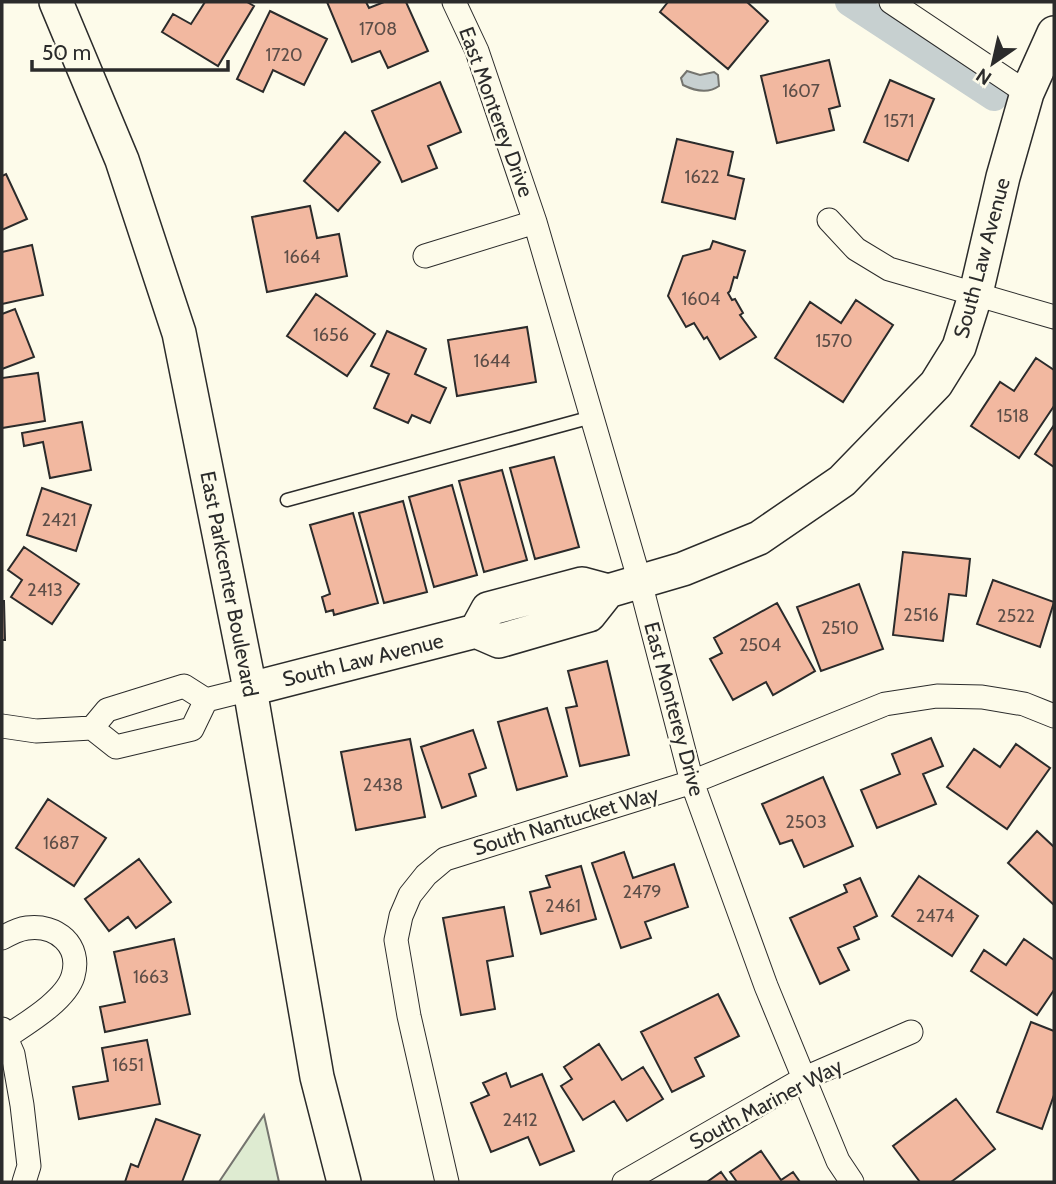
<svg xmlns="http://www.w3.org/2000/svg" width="1056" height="1184" font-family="Cabin,sans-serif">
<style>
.green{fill:#deebd1;stroke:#74746e;stroke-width:2}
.water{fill:#c7d0d0;stroke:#74746e;stroke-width:2}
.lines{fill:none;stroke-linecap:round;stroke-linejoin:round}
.canal{stroke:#c7d0d0;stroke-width:28}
.building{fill:#f2b8a0;stroke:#2b2b2b;stroke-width:2}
.lane-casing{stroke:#2b2b2b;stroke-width:15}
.street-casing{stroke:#2b2b2b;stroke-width:25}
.secondary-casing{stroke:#2b2b2b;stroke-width:36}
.lane{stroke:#fdfbea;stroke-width:12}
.street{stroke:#fdfbea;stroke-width:23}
.secondary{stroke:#fdfbea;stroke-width:33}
.labels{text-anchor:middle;stroke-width:5;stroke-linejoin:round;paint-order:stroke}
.number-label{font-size:18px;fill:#5d4e48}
.street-label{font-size:21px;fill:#2b2b2b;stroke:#fdfbea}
</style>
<rect width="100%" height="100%" fill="#fdfbea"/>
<path class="green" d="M 264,1115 L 279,1182 L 219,1182 Z"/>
<path class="water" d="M 687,71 L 700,75 L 714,72 L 718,75 L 719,86 C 708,94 695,91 683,85 L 681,78 Z"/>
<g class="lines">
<path class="canal" d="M 849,2 L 994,97"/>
</g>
<path class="building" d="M 205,2 L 247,2 L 254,6 L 218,66 L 162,32 L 173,14 L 191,24 Z
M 327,2 L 366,2 L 369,8 L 384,2 L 406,2 L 428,51 L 388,68 L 380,51 L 352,62 Z
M 668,2 L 747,2 L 768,21 L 728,69 L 660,12 Z
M 270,11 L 327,39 L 304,85 L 273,70 L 263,92 L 237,79 Z
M 829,60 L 840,106 L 829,109 L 834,130 L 777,143 L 761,76 Z
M 890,80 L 934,99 L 908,161 L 864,142 Z
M 440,82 L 461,132 L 428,146 L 437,168 L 402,182 L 372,111 Z
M 345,132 L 380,162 L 338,211 L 304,181 Z
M 677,139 L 733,152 L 728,175 L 744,179 L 735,219 L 662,202 Z
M 6,174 L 27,219 L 2,230 L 2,176 Z
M 310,206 L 317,238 L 339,234 L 347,276 L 267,292 L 252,217 Z
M 713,241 L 745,251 L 737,278 L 734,277 L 730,291 L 728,293 L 732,300 L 735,299 L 743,313 L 740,315 L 756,337 L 720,359 L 707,337 L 704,339 L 694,323 L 686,327 L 668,296 L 683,256 L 710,249 Z
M 32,245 L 43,295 L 2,304 L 2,252 Z
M 316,294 L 375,334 L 347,376 L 287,336 Z
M 856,300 L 893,325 L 843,402 L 775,358 L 810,302 L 841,323 Z
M 15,309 L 34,357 L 2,369 L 2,314 Z
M 527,327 L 536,382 L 457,396 L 448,340 Z
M 387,331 L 426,349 L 415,374 L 446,388 L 430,423 L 412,415 L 408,423 L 374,408 L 389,374 L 371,366 Z
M 1036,358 L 1054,370 L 1054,406 L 1019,458 L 971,426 L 1000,382 L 1014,391 Z
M 38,373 L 45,421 L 2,428 L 2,378 Z
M 82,422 L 91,470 L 50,478 L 43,442 L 24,446 L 22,433 Z
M 1054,425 L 1054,467 L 1035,454 Z
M 554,457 L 579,547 L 535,559 L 510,468 Z
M 502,470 L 527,560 L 484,572 L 459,481 Z
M 452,485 L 477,575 L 434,587 L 409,497 Z
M 42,488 L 91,505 L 76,551 L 27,535 Z
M 403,501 L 427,592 L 384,603 L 359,513 Z
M 353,513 L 378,603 L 334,615 L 333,610 L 326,612 L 322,597 L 330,594 L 310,525 Z
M 24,547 L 79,584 L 52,624 L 11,597 L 22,580 L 8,570 Z
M 903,552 L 970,559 L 966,596 L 949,594 L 943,641 L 893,635 Z
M 993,580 L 1054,602 L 1040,647 L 977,624 Z
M 859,584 L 883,649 L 821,671 L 797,607 Z
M 2,601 L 4,601 L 5,640 L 2,640 Z
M 777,603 L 815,671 L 773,695 L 766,682 L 733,700 L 710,659 L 722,653 L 714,638 Z
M 607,661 L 629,755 L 580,766 L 566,708 L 577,706 L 568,671 Z
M 547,708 L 567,776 L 517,790 L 498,722 Z
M 473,730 L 486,768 L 469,774 L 476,796 L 442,808 L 421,747 Z
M 931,738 L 943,766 L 923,774 L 936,804 L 877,828 L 861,790 L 900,774 L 892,754 Z
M 410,739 L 425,817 L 356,830 L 341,752 Z
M 1016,744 L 1050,768 L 1007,829 L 947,787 L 974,749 L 1000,767 Z
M 823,777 L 853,846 L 804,867 L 792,840 L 780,844 L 762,804 Z
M 48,799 L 106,838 L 74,886 L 16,848 Z
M 1037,831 L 1054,847 L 1054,905 L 1008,863 Z
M 624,852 L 633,878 L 674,864 L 688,907 L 645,922 L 651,938 L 621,948 L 592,863 Z
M 139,859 L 171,902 L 136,928 L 128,917 L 109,931 L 85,899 Z
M 581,866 L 596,919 L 541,934 L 530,892 L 550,887 L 546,876 Z
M 919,876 L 978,916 L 952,956 L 892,916 Z
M 860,878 L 877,916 L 854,927 L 859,939 L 838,948 L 849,970 L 820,984 L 790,918 L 847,892 L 844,885 Z
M 504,907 L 513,956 L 487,961 L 495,1009 L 461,1015 L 443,918 Z
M 174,939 L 190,1014 L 105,1032 L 100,1007 L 125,1002 L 114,952 Z
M 1024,939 L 1054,960 L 1054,990 L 1037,1015 L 971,971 L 984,950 L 1006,965 Z
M 718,994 L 739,1036 L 695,1058 L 704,1076 L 672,1092 L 641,1032 Z
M 1031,1022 L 1054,1031 L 1054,1095 L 1042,1129 L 997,1112 Z
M 147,1040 L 160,1104 L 79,1119 L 73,1087 L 108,1081 L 102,1048 Z
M 599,1044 L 622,1080 L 643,1067 L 663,1099 L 627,1121 L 614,1101 L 583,1120 L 561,1086 L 572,1079 L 564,1067 Z
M 506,1073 L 511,1087 L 542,1074 L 574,1151 L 540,1165 L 528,1137 L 491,1152 L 471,1103 L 489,1095 L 483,1083 Z
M 956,1099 L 995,1149 L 951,1182 L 920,1182 L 893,1146 Z
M 156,1119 L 200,1135 L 182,1182 L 125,1182 L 131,1164 L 138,1167 Z
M 761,1151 L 781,1180 L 793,1172 L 800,1182 L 737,1182 L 730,1172 Z
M 721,1172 L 728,1182 L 707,1182 Z"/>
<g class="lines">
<defs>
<path id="lane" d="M 287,500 L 592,417"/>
<path id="street" d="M 454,2 L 477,51 L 535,222 L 640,582 L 692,782 L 766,986 L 838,1161 L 852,1182
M 891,2 L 1027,93
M 829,220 L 856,249 L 889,269 L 1054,317
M 425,256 L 535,222
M 206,700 L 250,689
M 2,726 L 36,731 L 92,728 L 116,747 L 192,729 L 206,700 L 184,686 L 107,710 L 92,728
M 2,938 C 9,934 19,929 27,928 C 56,924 82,945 73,976 C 66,1000 27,1023 6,1037
M 2,1029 L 13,1054 L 22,1105 L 29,1166 L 24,1182
M 447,1182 L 409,1016 L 396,940 L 401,916 L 410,895 L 426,875 L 445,859 L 692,782 L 885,704 L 937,696 L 982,697 L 1024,704 L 1054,716
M 624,1182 L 805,1078 L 911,1032"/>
<path id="secondary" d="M 56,2 L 122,160 L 179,333 L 250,689 L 317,1077 L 344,1182
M 608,591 L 683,569 L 759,538 L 842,481 L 936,384 L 959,347 L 976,293 L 1003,177 L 1027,93 L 1054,33
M 250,689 L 476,631 L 499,641 L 589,615 L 608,591 L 582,584 L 488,609 L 476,631"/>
</defs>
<use href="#lane" class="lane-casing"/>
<use href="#street" class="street-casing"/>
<use href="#secondary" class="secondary-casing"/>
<use href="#lane" class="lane"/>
<use href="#street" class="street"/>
<use href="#secondary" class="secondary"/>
</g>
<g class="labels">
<g class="number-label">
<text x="378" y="35">1708</text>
<text x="284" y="61">1720</text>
<text x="801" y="97">1607</text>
<text x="899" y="127">1571</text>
<text x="702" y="183">1622</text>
<text x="302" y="263">1664</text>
<text x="701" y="305">1604</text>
<text x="331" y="341">1656</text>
<text x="834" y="347">1570</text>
<text x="492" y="367">1644</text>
<text x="1013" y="422">1518</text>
<text x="59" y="526">2421</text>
<text x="45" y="596">2413</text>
<text x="921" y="621">2516</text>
<text x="1016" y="622">2522</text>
<text x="840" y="634">2510</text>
<text x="760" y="651">2504</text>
<text x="383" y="791">2438</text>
<text x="806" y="828">2503</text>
<text x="61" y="849">1687</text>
<text x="642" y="898">2479</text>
<text x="563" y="912">2461</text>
<text x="935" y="922">2474</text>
<text x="151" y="983">1663</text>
<text x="128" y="1071">1651</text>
<text x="520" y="1126">2412</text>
</g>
<g class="street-label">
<text transform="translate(496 112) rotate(70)" y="7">East Monterey Drive</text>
<text transform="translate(982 258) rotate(-75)" y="7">South Law Avenue</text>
<text transform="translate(229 584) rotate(79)" y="7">East Parkcenter Boulevard</text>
<text transform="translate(363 660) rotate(-14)" y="7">South Law Avenue</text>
<text transform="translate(674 709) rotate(75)" y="7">East Monterey Drive</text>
<text transform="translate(566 821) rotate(-17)" y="7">South Nantucket Way</text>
<text transform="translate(766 1104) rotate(-28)" y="7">South Mariner Way</text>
</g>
</g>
<rect width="1056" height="1184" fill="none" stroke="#2b2b2b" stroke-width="7"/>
<g transform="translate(993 63) rotate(214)" stroke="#fdfbea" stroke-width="5" paint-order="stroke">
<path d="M0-5L12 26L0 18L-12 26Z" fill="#2b2b2b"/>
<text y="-10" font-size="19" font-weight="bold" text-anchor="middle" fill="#2b2b2b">N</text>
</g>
<path d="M32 60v10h196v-10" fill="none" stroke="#2b2b2b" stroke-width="3.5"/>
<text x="42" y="60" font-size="21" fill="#2b2b2b" stroke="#fdfbea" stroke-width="5" paint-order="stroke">50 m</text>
</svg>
